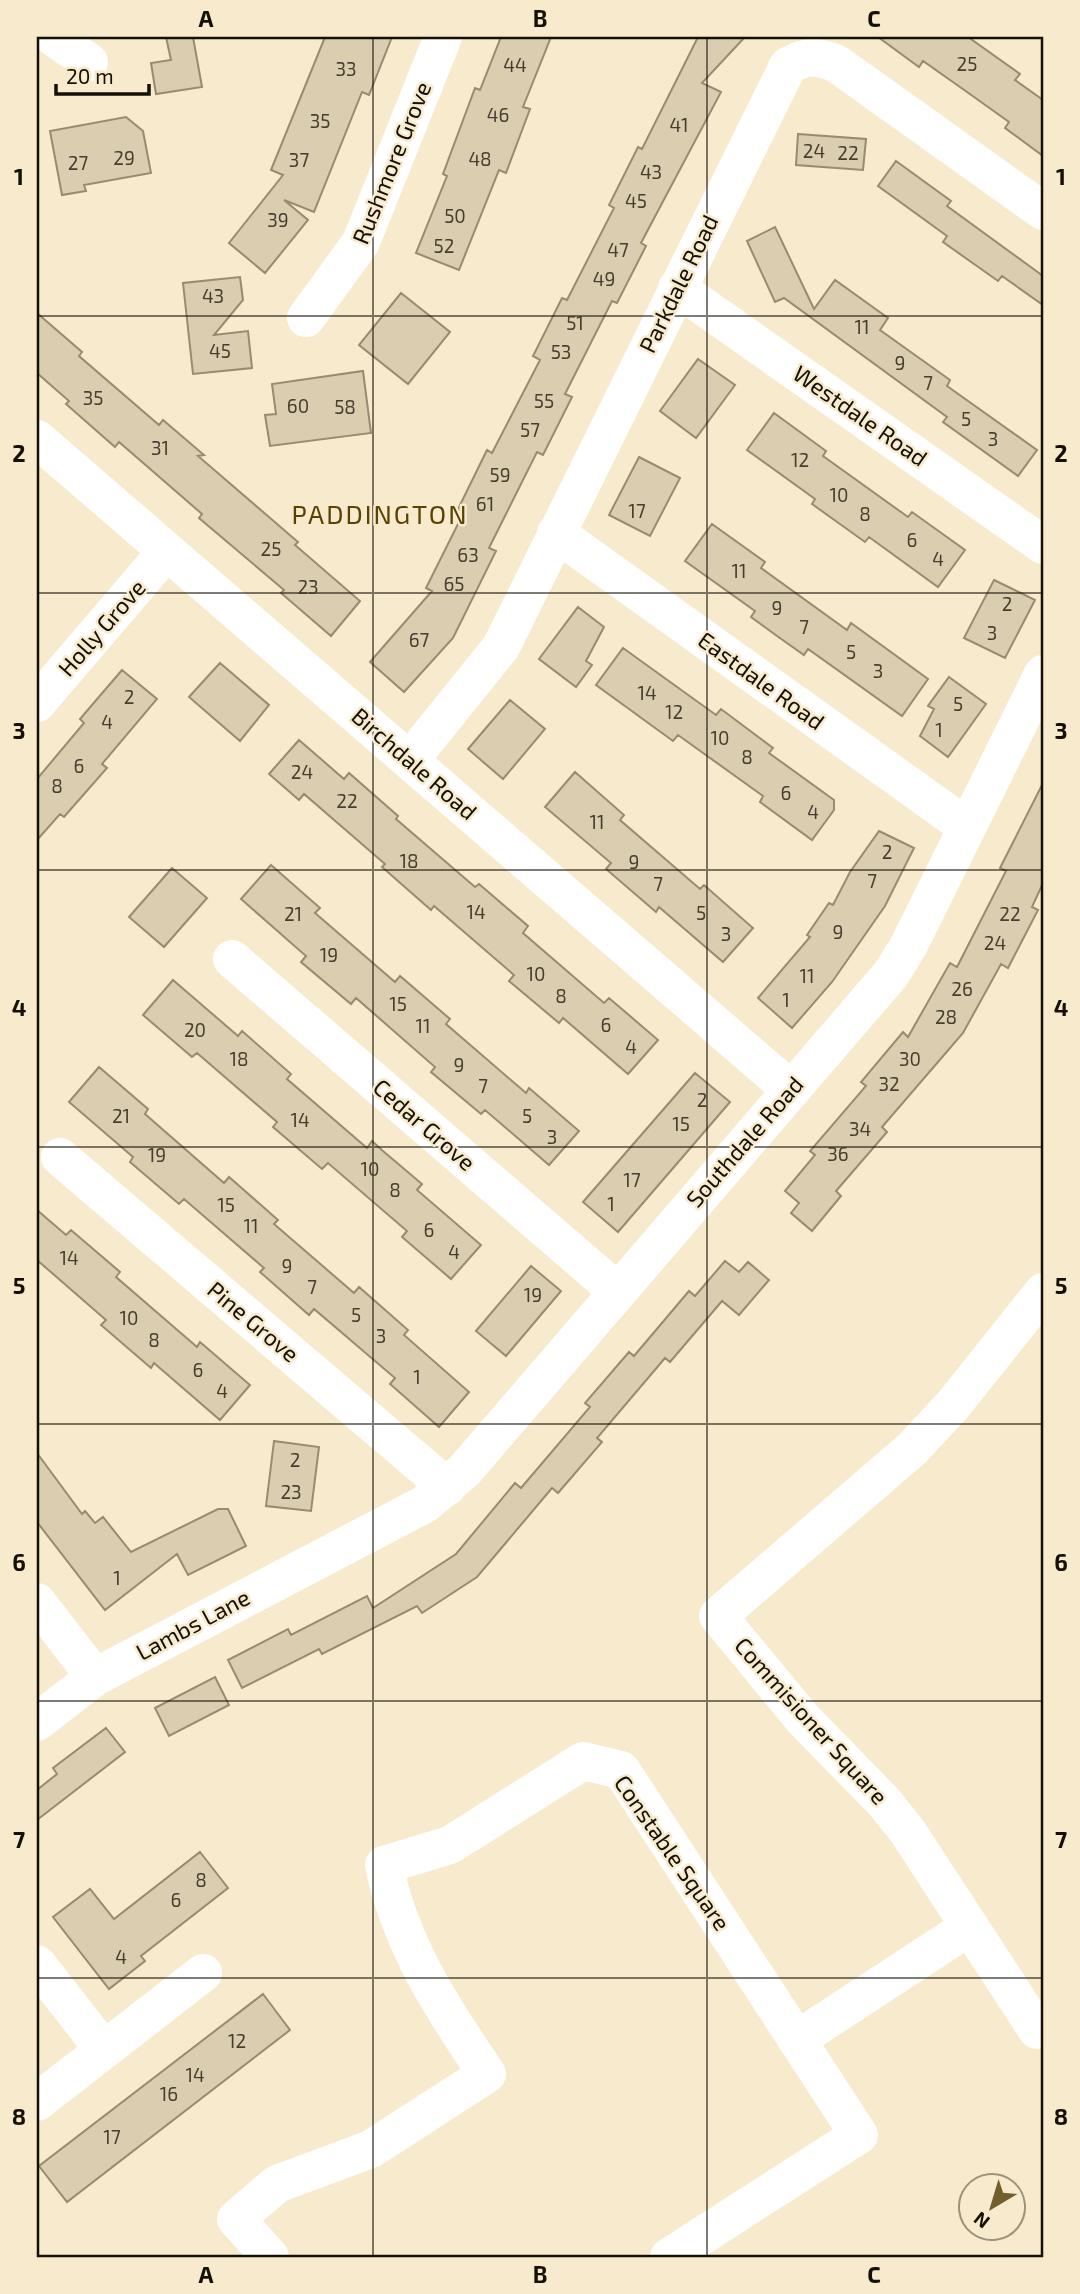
<svg xmlns="http://www.w3.org/2000/svg" width="1080" height="2294" font-family="'Exo 2',sans-serif">
<style>
.building{fill:#dbcdaf;stroke:#988b6f;stroke-width:2}
.lines{fill:none;stroke-linecap:round;stroke-linejoin:round}
.minor{stroke:#fff;stroke-width:38}
.grid{fill:none;stroke:#141006;stroke-width:2;stroke-opacity:0.55}
.labels{text-anchor:middle;stroke-width:5;stroke-linejoin:round;paint-order:stroke}
.number-label{font-size:19px;fill:#463f30}
.street-label{font-size:23px;fill:#141006;stroke:#f8eacc}
.quarter-label{font-size:26px;letter-spacing:2px;fill:#5a4302;stroke:#f8eacc}
.neatline{fill:none;stroke:#141006;stroke-width:2.5}
.grid-label{font-size:23px;text-anchor:middle;font-weight:bold;fill:#141006}
</style>
<rect width="100%" height="100%" fill="#f8eacc"/>
<path class="building" d="M 166,37 L 193,37 L 202,87 L 156,94 L 151,63 L 171,60 Z
M 325,37 L 392,37 L 369,95 L 362,92 L 314,212 L 284,200 L 308,220 L 265,273 L 229,243 L 283,175 L 271,170 Z
M 501,37 L 551,37 L 523,107 L 530,109 L 506,173 L 499,170 L 459,270 L 416,253 L 447,176 L 443,174 L 475,88 L 480,90 Z
M 698,37 L 745,37 L 702,83 L 721,92 L 641,243 L 646,246 L 617,303 L 612,301 L 565,394 L 572,397 L 543,455 L 537,452 L 489,548 L 496,551 L 453,638 L 404,692 L 370,662 L 432,591 L 426,588 L 464,512 L 458,509 L 487,450 L 492,453 L 540,360 L 533,356 L 562,298 L 567,300 L 614,208 L 609,205 L 638,147 L 642,149 Z
M 878,37 L 968,37 L 1020,74 L 1015,80 L 1043,100 L 1043,156 L 1005,128 L 1009,122 L 967,92 L 923,61 L 919,67 Z
M 126,117 L 143,131 L 151,173 L 84,185 L 86,191 L 62,195 L 50,131 Z
M 798,134 L 866,139 L 863,170 L 796,165 Z
M 896,161 L 951,201 L 947,206 L 1043,276 L 1043,305 L 1002,276 L 998,281 L 943,242 L 947,236 L 878,186 Z
M 775,227 L 814,309 L 835,280 L 888,318 L 880,330 L 950,380 L 947,386 L 1037,450 L 1018,476 L 943,422 L 947,417 L 784,298 L 775,302 L 747,241 Z
M 240,277 L 243,300 L 214,335 L 248,331 L 252,368 L 193,374 L 183,283 Z
M 401,293 L 450,332 L 408,384 L 359,345 Z
M 37,313 L 82,352 L 79,356 L 159,425 L 163,420 L 204,455 L 198,456 L 298,542 L 295,545 L 360,601 L 331,636 L 281,593 L 284,590 L 199,518 L 202,514 L 119,442 L 115,447 L 66,404 L 69,401 L 37,373 Z
M 698,359 L 735,385 L 696,438 L 660,411 Z
M 363,371 L 371,433 L 270,446 L 265,415 L 276,414 L 272,384 Z
M 774,413 L 826,451 L 823,456 L 908,517 L 912,512 L 965,550 L 938,587 L 869,537 L 865,542 L 812,504 L 815,499 L 747,450 Z
M 639,457 L 680,478 L 650,536 L 609,515 Z
M 712,524 L 765,562 L 761,568 L 847,630 L 851,623 L 928,679 L 902,716 L 808,649 L 804,655 L 777,636 L 751,617 L 755,611 L 685,561 Z
M 994,580 L 1035,600 L 1005,658 L 964,638 Z
M 578,607 L 604,627 L 586,661 L 592,665 L 576,687 L 539,659 Z
M 623,648 L 716,715 L 721,709 L 773,748 L 769,753 L 834,800 L 834,810 L 812,840 L 760,802 L 763,796 L 678,735 L 673,741 L 596,685 Z
M 220,663 L 269,705 L 240,741 L 189,697 Z
M 122,670 L 157,699 L 102,764 L 107,768 L 85,793 L 64,817 L 60,814 L 37,840 L 37,779 L 84,723 L 80,719 Z
M 949,677 L 986,704 L 948,757 L 920,736 L 934,709 L 928,706 Z
M 510,700 L 545,729 L 503,779 L 468,749 Z
M 299,740 L 344,779 L 349,773 L 398,816 L 396,819 L 475,887 L 479,884 L 528,926 L 523,933 L 604,1003 L 609,998 L 658,1040 L 628,1074 L 563,1018 L 559,1023 L 509,981 L 514,975 L 434,906 L 431,910 L 382,867 L 385,864 L 304,794 L 299,800 L 269,774 Z
M 575,772 L 624,815 L 620,820 L 700,889 L 704,885 L 753,928 L 723,962 L 659,907 L 656,912 L 606,869 L 611,863 L 545,807 Z
M 1043,783 L 1043,883 L 1032,907 L 1038,910 L 1008,968 L 1001,964 L 963,1033 L 882,1127 L 887,1132 L 836,1191 L 841,1196 L 812,1231 L 791,1213 L 799,1203 L 785,1191 L 815,1155 L 810,1151 L 866,1086 L 861,1082 L 903,1032 L 908,1037 L 950,963 L 957,967 L 1006,871 L 1000,868 Z
M 879,831 L 914,848 L 885,906 L 832,982 L 792,1028 L 758,998 L 810,937 L 807,935 L 829,903 L 833,905 L 850,872 Z
M 271,865 L 320,908 L 315,913 L 395,982 L 400,976 L 450,1019 L 446,1024 L 526,1093 L 529,1088 L 579,1131 L 549,1165 L 485,1110 L 481,1114 L 431,1072 L 435,1067 L 356,998 L 351,1004 L 301,962 L 306,956 L 241,899 Z
M 172,868 L 207,898 L 164,947 L 129,917 Z
M 173,980 L 238,1036 L 242,1031 L 291,1074 L 287,1079 L 367,1148 L 372,1141 L 383,1151 L 422,1184 L 417,1190 L 481,1245 L 451,1279 L 402,1237 L 407,1231 L 328,1163 L 322,1169 L 273,1127 L 277,1122 L 197,1053 L 192,1057 L 143,1015 Z
M 99,1067 L 148,1109 L 145,1114 L 224,1183 L 229,1177 L 278,1220 L 274,1224 L 354,1293 L 359,1287 L 408,1330 L 404,1335 L 469,1392 L 439,1427 L 390,1384 L 395,1378 L 314,1309 L 309,1315 L 260,1272 L 264,1268 L 184,1199 L 179,1204 L 130,1162 L 133,1157 L 69,1102 Z
M 695,1073 L 730,1102 L 618,1232 L 583,1202 Z
M 37,1210 L 66,1235 L 71,1230 L 120,1272 L 116,1277 L 197,1347 L 200,1342 L 250,1385 L 220,1420 L 154,1363 L 151,1368 L 101,1325 L 106,1320 L 37,1260 Z
M 725,1261 L 739,1272 L 748,1262 L 769,1280 L 739,1315 L 722,1301 L 670,1362 L 665,1358 L 597,1438 L 602,1442 L 558,1493 L 552,1488 L 477,1577 L 422,1613 L 417,1606 L 322,1654 L 319,1649 L 242,1688 L 228,1660 L 288,1629 L 291,1635 L 367,1596 L 373,1608 L 456,1554 L 515,1483 L 521,1488 L 590,1407 L 585,1403 L 629,1352 L 634,1356 L 689,1291 L 695,1296 Z
M 531,1266 L 561,1291 L 506,1356 L 476,1331 Z
M 274,1441 L 319,1447 L 311,1511 L 266,1506 Z
M 37,1453 L 82,1514 L 85,1511 L 95,1523 L 103,1517 L 131,1552 L 218,1509 L 228,1509 L 246,1546 L 188,1575 L 177,1554 L 105,1610 L 37,1522 Z
M 215,1677 L 229,1705 L 169,1736 L 155,1708 Z
M 106,1728 L 125,1752 L 37,1820 L 37,1790 L 57,1774 L 53,1768 Z
M 200,1852 L 228,1888 L 141,1956 L 145,1961 L 109,1989 L 53,1917 L 90,1889 L 114,1919 Z
M 263,1994 L 290,2030 L 67,2202 L 39,2166 Z"/>
<g class="lines">
<path class="minor" d="M 53,37 L 89,62
M 677,288 L 1043,545
M 306,318 L 361,242 L 443,37
M 37,439 L 790,1089
M 556,533 L 967,827
M 37,703 L 166,552
M 410,760 L 501,647 L 788,66 C 806,55 818,56 837,64 L 1043,211
M 232,959 L 617,1291
M 60,1157 L 447,1487
M 1043,1292 L 953,1405 L 912,1449 L 718,1616 L 803,1719 L 884,1802 L 908,1832 L 1037,2030 L 1043,2026
M 37,1602 L 95,1677
M 37,1722 L 95,1677 L 425,1504 L 464,1471 L 891,974 L 909,945 L 1043,674
M 37,1964 L 104,2050
M 798,2039 L 969,1927
M 37,2102 L 203,1973
M 270,2257 L 236,2219 L 277,2184 L 371,2149 L 487,2074 C 442,2008 400,1944 384,1865 L 450,1845 L 583,1761 L 621,1770 L 859,2135 L 669,2257"/>
</g>
<path class="grid" d="M 373,37 L 373,2257M 707,37 L 707,2257M 37,316 L 1043,316M 37,593 L 1043,593M 37,870 L 1043,870M 37,1147 L 1043,1147M 37,1424 L 1043,1424M 37,1701 L 1043,1701M 37,1978 L 1043,1978"/>
<g class="labels">
<g class="number-label">
<text x="967" y="71">25</text>
<text x="515" y="72">44</text>
<text x="346" y="76">33</text>
<text x="498" y="122">46</text>
<text x="320" y="128">35</text>
<text x="679" y="132">41</text>
<text x="814" y="158">24</text>
<text x="848" y="160">22</text>
<text x="124" y="165">29</text>
<text x="480" y="166">48</text>
<text x="299" y="167">37</text>
<text x="78" y="170">27</text>
<text x="651" y="179">43</text>
<text x="636" y="208">45</text>
<text x="455" y="223">50</text>
<text x="278" y="227">39</text>
<text x="444" y="253">52</text>
<text x="618" y="257">47</text>
<text x="604" y="286">49</text>
<text x="213" y="303">43</text>
<text x="575" y="330">51</text>
<text x="862" y="334">11</text>
<text x="220" y="358">45</text>
<text x="561" y="359">53</text>
<text x="900" y="370">9</text>
<text x="928" y="390">7</text>
<text x="93" y="405">35</text>
<text x="544" y="408">55</text>
<text x="298" y="413">60</text>
<text x="345" y="414">58</text>
<text x="966" y="426">5</text>
<text x="530" y="437">57</text>
<text x="993" y="446">3</text>
<text x="160" y="455">31</text>
<text x="800" y="467">12</text>
<text x="500" y="482">59</text>
<text x="839" y="502">10</text>
<text x="485" y="511">61</text>
<text x="637" y="518">17</text>
<text x="865" y="521">8</text>
<text x="912" y="547">6</text>
<text x="271" y="556">25</text>
<text x="468" y="562">63</text>
<text x="938" y="566">4</text>
<text x="739" y="578">11</text>
<text x="454" y="591">65</text>
<text x="308" y="594">23</text>
<text x="1007" y="611">2</text>
<text x="777" y="615">9</text>
<text x="804" y="634">7</text>
<text x="992" y="640">3</text>
<text x="419" y="647">67</text>
<text x="851" y="659">5</text>
<text x="878" y="678">3</text>
<text x="647" y="700">14</text>
<text x="129" y="704">2</text>
<text x="958" y="711">5</text>
<text x="674" y="719">12</text>
<text x="107" y="729">4</text>
<text x="939" y="737">1</text>
<text x="720" y="745">10</text>
<text x="747" y="764">8</text>
<text x="79" y="773">6</text>
<text x="302" y="779">24</text>
<text x="57" y="793">8</text>
<text x="786" y="800">6</text>
<text x="347" y="808">22</text>
<text x="813" y="819">4</text>
<text x="597" y="829">11</text>
<text x="887" y="859">2</text>
<text x="409" y="868">18</text>
<text x="634" y="869">9</text>
<text x="872" y="888">7</text>
<text x="658" y="891">7</text>
<text x="476" y="919">14</text>
<text x="701" y="920">5</text>
<text x="293" y="921">21</text>
<text x="1010" y="921">22</text>
<text x="838" y="939">9</text>
<text x="726" y="941">3</text>
<text x="995" y="950">24</text>
<text x="329" y="962">19</text>
<text x="536" y="981">10</text>
<text x="807" y="983">11</text>
<text x="962" y="996">26</text>
<text x="561" y="1003">8</text>
<text x="786" y="1007">1</text>
<text x="398" y="1011">15</text>
<text x="946" y="1024">28</text>
<text x="606" y="1032">6</text>
<text x="423" y="1033">11</text>
<text x="195" y="1037">20</text>
<text x="631" y="1054">4</text>
<text x="239" y="1066">18</text>
<text x="910" y="1066">30</text>
<text x="459" y="1072">9</text>
<text x="889" y="1091">32</text>
<text x="483" y="1093">7</text>
<text x="702" y="1107">2</text>
<text x="121" y="1123">21</text>
<text x="527" y="1123">5</text>
<text x="300" y="1127">14</text>
<text x="681" y="1131">15</text>
<text x="860" y="1136">34</text>
<text x="552" y="1144">3</text>
<text x="838" y="1161">36</text>
<text x="157" y="1162">19</text>
<text x="370" y="1176">10</text>
<text x="632" y="1187">17</text>
<text x="395" y="1197">8</text>
<text x="611" y="1211">1</text>
<text x="226" y="1212">15</text>
<text x="251" y="1233">11</text>
<text x="429" y="1237">6</text>
<text x="454" y="1259">4</text>
<text x="69" y="1265">14</text>
<text x="287" y="1273">9</text>
<text x="312" y="1294">7</text>
<text x="533" y="1302">19</text>
<text x="356" y="1322">5</text>
<text x="129" y="1325">10</text>
<text x="381" y="1343">3</text>
<text x="154" y="1347">8</text>
<text x="198" y="1377">6</text>
<text x="417" y="1384">1</text>
<text x="222" y="1398">4</text>
<text x="295" y="1467">2</text>
<text x="291" y="1499">23</text>
<text x="117" y="1585">1</text>
<text x="201" y="1887">8</text>
<text x="176" y="1907">6</text>
<text x="121" y="1964">4</text>
<text x="237" y="2048">12</text>
<text x="195" y="2082">14</text>
<text x="169" y="2101">16</text>
<text x="112" y="2144">17</text>
</g>
<g class="street-label">
<text transform="translate(392 163) rotate(-68)" y="8">Rushmore Grove</text>
<text transform="translate(679 284) rotate(-64)" y="8">Parkdale Road</text>
<text transform="translate(860 416) rotate(35)" y="8">Westdale Road</text>
<text transform="translate(102 628) rotate(-49)" y="8">Holly Grove</text>
<text transform="translate(761 681) rotate(36)" y="8">Eastdale Road</text>
<text transform="translate(414 764) rotate(41)" y="8">Birchdale Road</text>
<text transform="translate(424 1125) rotate(41)" y="8">Cedar Grove</text>
<text transform="translate(745 1142) rotate(-49)" y="8">Southdale Road</text>
<text transform="translate(253 1322) rotate(40)" y="8">Pine Grove</text>
<text transform="translate(193 1625) rotate(-28)" y="8">Lambs Lane</text>
<text transform="translate(811 1721) rotate(48)" y="8">Commisioner Square</text>
<text transform="translate(672 1853) rotate(55)" y="8">Constable Square</text>
</g>
<g class="quarter-label">
<text x="380" y="524">PADDINGTON</text>
</g>
</g>
<rect width="1080" height="2294" fill="none" stroke="#f8eacc" stroke-width="77"/>
<g transform="translate(992 2207) rotate(218)"><circle r="33" fill="#f8eacc" stroke="#9d937d" stroke-width="2"/>
<path d="M0-5L12 26L0 18L-12 26Z" fill="#725d2c"/>
<text y="-10" font-size="19" font-weight="bold" text-anchor="middle" fill="#141006">N</text>
</g>
<path d="M56 84v10h93v-10" fill="none" stroke="#141006" stroke-width="3.5"/>
<text x="66" y="84" font-size="21" fill="#141006" stroke="#f8eacc" stroke-width="5" paint-order="stroke">20 m</text>
<rect x="38" y="38" width="1004" height="2218" class="neatline"/>
<g class="grid-label">
<text x="206" y="27">A</text>
<text x="540" y="27">B</text>
<text x="874" y="27">C</text>
<text x="19" y="185">1</text>
<text x="1061" y="185">1</text>
<text x="19" y="462">2</text>
<text x="1061" y="462">2</text>
<text x="19" y="739">3</text>
<text x="1061" y="739">3</text>
<text x="19" y="1016">4</text>
<text x="1061" y="1016">4</text>
<text x="19" y="1294">5</text>
<text x="1061" y="1294">5</text>
<text x="19" y="1571">6</text>
<text x="1061" y="1571">6</text>
<text x="19" y="1848">7</text>
<text x="1061" y="1848">7</text>
<text x="19" y="2125">8</text>
<text x="1061" y="2125">8</text>
<text x="206" y="2283">A</text>
<text x="540" y="2283">B</text>
<text x="874" y="2283">C</text>
</g>
</svg>
